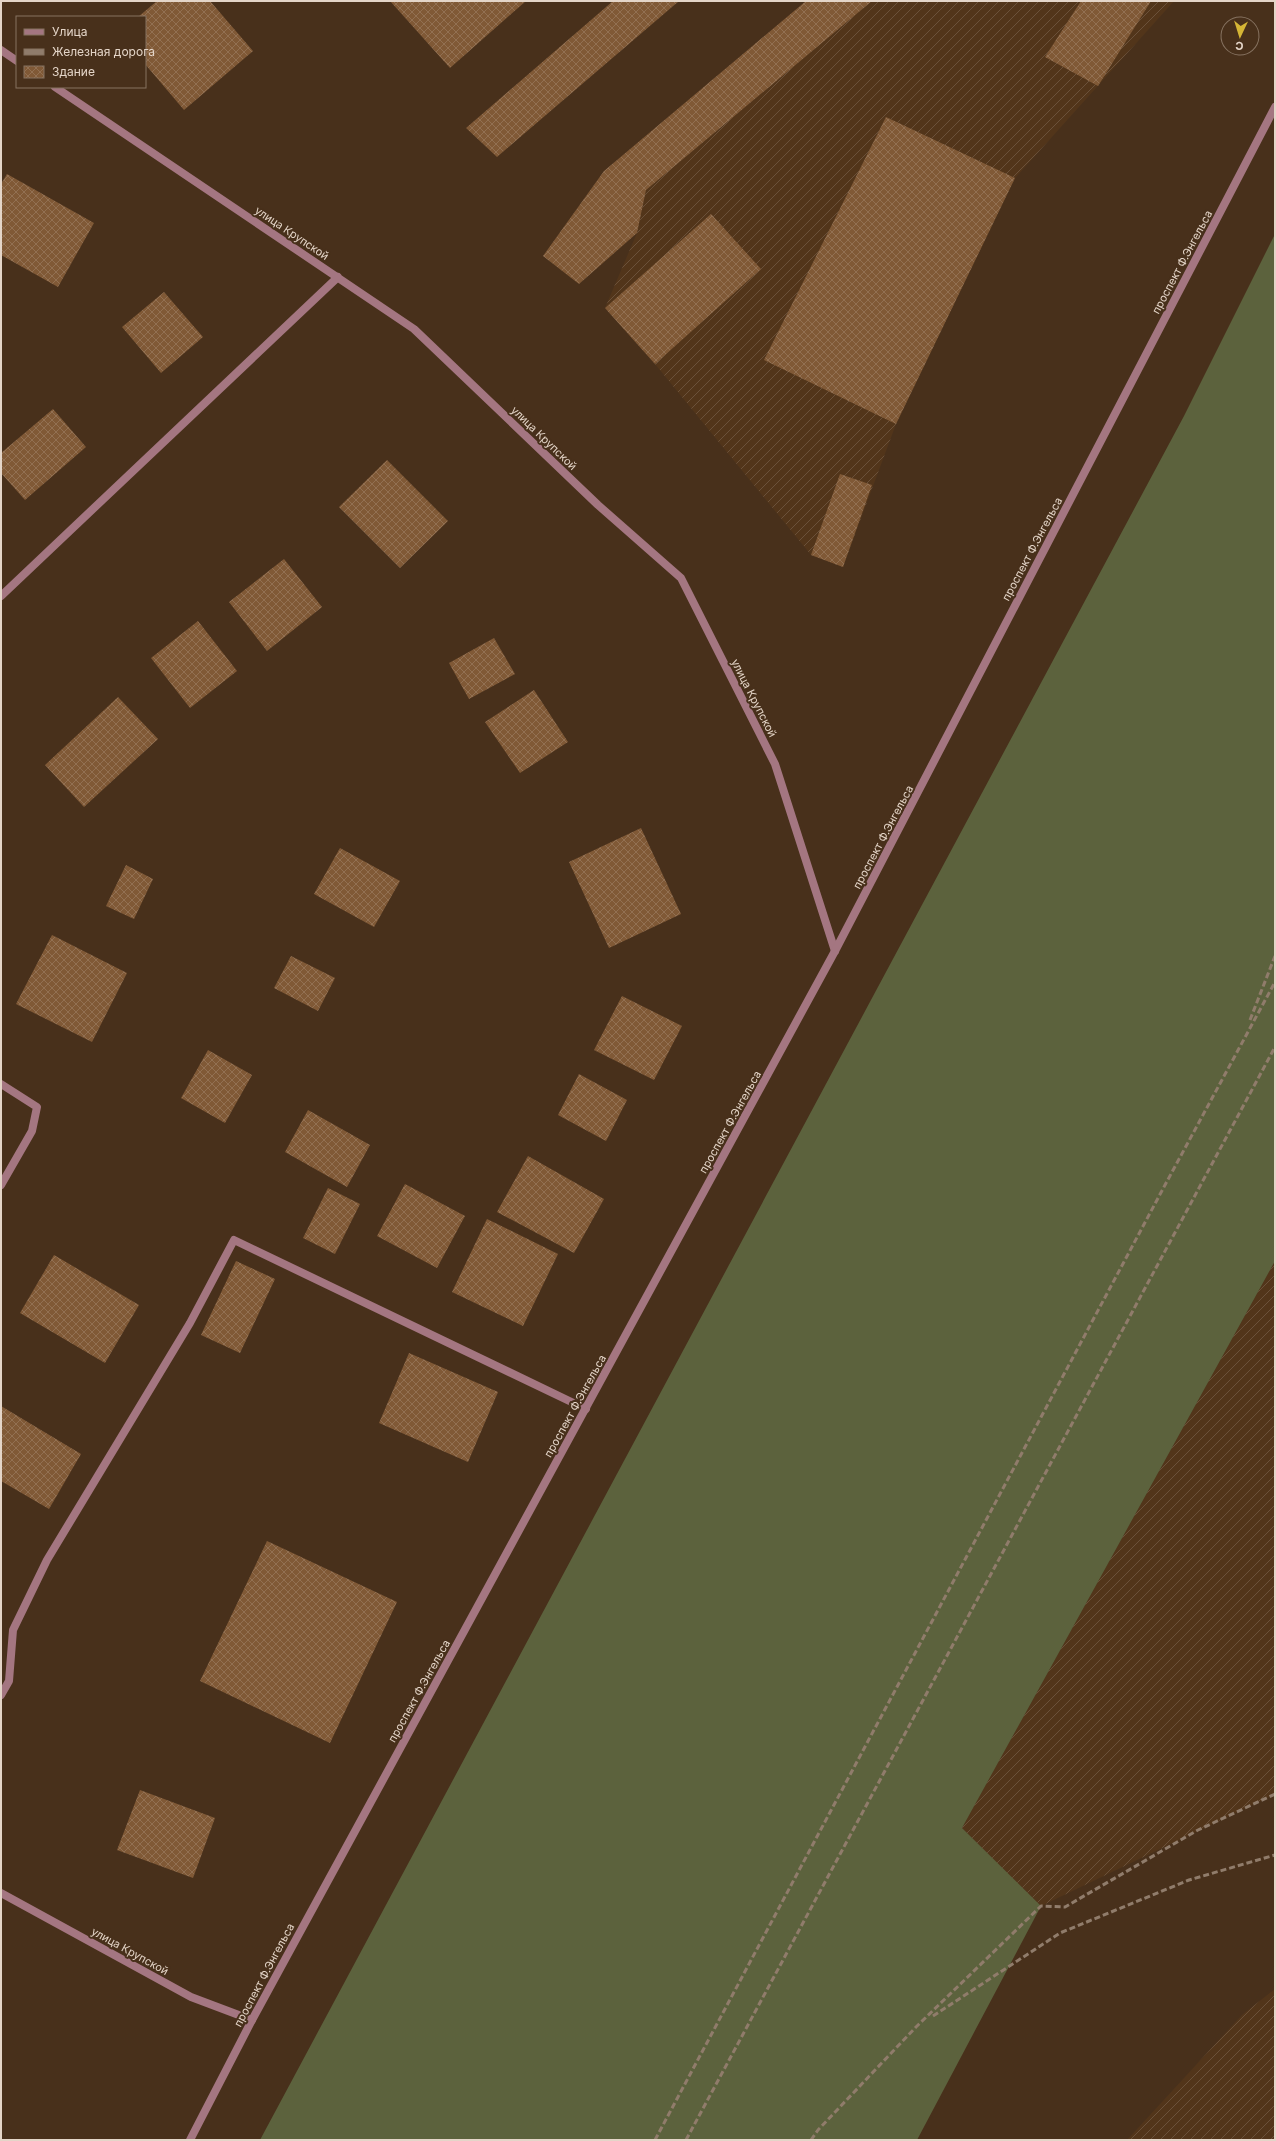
<svg xmlns="http://www.w3.org/2000/svg" width="1276" height="2141" font-family="Inter,sans-serif">
<style>
.industrial{fill:url(#industrial-furrows)}
.grass{fill:#5c623d}
.building{fill:url(#building-cross-hatch)}
.lines{fill:none;stroke-linecap:round;stroke-linejoin:round}
.service{stroke:#a47681;stroke-width:8}
.minor{stroke:#a47681;stroke-width:8}
.tertiary{stroke:#a47681;stroke-width:8}
.rail{stroke:#907c6b;stroke-width:3;stroke-dasharray:6 3;stroke-linecap:butt}
.labels{text-anchor:middle;stroke-width:4;stroke-linejoin:round;paint-order:stroke}
.street-label{font-size:11px;fill:#e4d5c8;stroke:#48301b}
</style>
<defs>
<pattern id="industrial-furrows" width="10" height="10" patternUnits="userSpaceOnUse"><rect width="10" height="10" fill="#52351a"/><path d="M-1 1l2-2M0 10L10 0M9 11l2-2" fill="none" stroke="#6b513a"/></pattern>
<pattern id="building-cross-hatch" width="8" height="8" patternUnits="userSpaceOnUse"><rect width="8" height="8" fill="#805936"/><path d="M0 0l8 8M0 8l8-8" fill="none" stroke="#927052"/></pattern>
</defs>
<rect width="100%" height="100%" fill="#48301b"/>
<path class="industrial" d="M 872,1 L 1174,1 L 1015,178 L 896,424 L 843,567 L 811,555 L 655,364 L 605,308 L 637,233 L 646,190 Z
M 1275,1261 L 1275,1794 L 1041,1906 L 962,1828 Z
M 1275,1989 L 1275,2140 L 1127,2140 L 1242,2015 Z"/>
<path class="grass" d="M 1275,234 L 1275,1261 L 962,1828 L 1041,1906 L 917,2140 L 260,2140 L 1184,416 Z"/>
<path class="building" d="M 157,1 L 210,1 L 253,51 L 184,110 L 145,64 L 145,17 L 138,17 Z
M 390,1 L 526,1 L 450,68 Z
M 613,1 L 679,1 L 497,157 L 466,128 Z
M 806,1 L 872,1 L 646,190 L 637,233 L 579,284 L 543,256 L 604,171 Z
M 1081,1 L 1151,1 L 1098,86 L 1045,57 Z
M 886,117 L 1015,178 L 896,424 L 764,360 Z
M 7,174 L 94,223 L 58,287 L 1,255 L 1,184 Z
M 711,214 L 761,269 L 655,364 L 605,308 Z
M 164,292 L 203,337 L 161,373 L 122,327 Z
M 53,409 L 86,447 L 25,500 L 1,473 L 1,453 Z
M 387,460 L 448,521 L 400,568 L 339,507 Z
M 840,474 L 872,485 L 843,567 L 811,555 Z
M 284,559 L 322,607 L 267,651 L 229,602 Z
M 198,621 L 237,671 L 190,708 L 151,658 Z
M 494,638 L 515,674 L 469,699 L 449,663 Z
M 534,690 L 568,742 L 520,773 L 485,722 Z
M 118,697 L 158,739 L 84,807 L 45,765 Z
M 641,828 L 681,914 L 609,948 L 569,862 Z
M 340,848 L 400,881 L 374,927 L 314,894 Z
M 126,865 L 153,879 L 134,919 L 106,906 Z
M 52,935 L 127,973 L 92,1042 L 16,1004 Z
M 291,956 L 335,978 L 318,1011 L 274,988 Z
M 622,996 L 682,1026 L 654,1080 L 594,1050 Z
M 208,1050 L 252,1075 L 225,1123 L 181,1098 Z
M 579,1074 L 627,1100 L 606,1141 L 558,1115 Z
M 308,1110 L 370,1145 L 347,1187 L 285,1152 Z
M 528,1156 L 604,1199 L 574,1253 L 497,1212 Z
M 405,1184 L 465,1216 L 437,1268 L 377,1236 Z
M 328,1188 L 360,1204 L 335,1254 L 303,1238 Z
M 487,1219 L 558,1254 L 523,1326 L 452,1292 Z
M 54,1255 L 139,1305 L 105,1363 L 20,1313 Z
M 236,1261 L 275,1279 L 240,1353 L 201,1335 Z
M 409,1353 L 498,1392 L 468,1462 L 379,1423 Z
M 1,1406 L 81,1454 L 49,1509 L 1,1481 Z
M 267,1541 L 397,1602 L 330,1743 L 200,1681 Z
M 140,1790 L 215,1818 L 193,1878 L 117,1850 Z"/>
<g class="lines">
<path class="service" d="M 1,1695 L 9,1681 L 13,1630 L 47,1560 L 190,1323 L 234,1240 L 586,1409"/>
<path class="minor" d="M 1,50 L 17,61
M 55,87 L 414,329 L 598,505 L 681,578 L 775,764 L 835,951
M 1,596 L 338,277
M 1,1084 L 37,1107 L 32,1131 L 1,1185
M 1,1893 L 191,1997 L 252,2020"/>
<path class="tertiary" d="M 190,2140 L 252,2020 L 835,951 L 1275,107"/>
<path class="rail" d="M 1250,1020 L 1275,956
M 933,2016 L 1060,1933 L 1189,1880 L 1275,1855
M 655,2140 L 1165,1185 L 1275,982
M 686,2140 L 1275,1047
M 811,2140 L 818,2130 L 916,2027 L 1041,1906 L 1065,1907 L 1198,1830 L 1275,1794"/>
</g>
<g class="labels">
<g class="street-label">
<text transform="translate(292 233) rotate(34)" y="4">улица Крупской</text>
<text transform="translate(1182 262) rotate(-62)" y="4">проспект Ф.Энгельса</text>
<text transform="translate(544 438) rotate(44)" y="4">улица Крупской</text>
<text transform="translate(1032 549) rotate(-62)" y="4">проспект Ф.Энгельса</text>
<text transform="translate(754 698) rotate(63)" y="4">улица Крупской</text>
<text transform="translate(883 837) rotate(-62)" y="4">проспект Ф.Энгельса</text>
<text transform="translate(730 1122) rotate(-61)" y="4">проспект Ф.Энгельса</text>
<text transform="translate(575 1406) rotate(-61)" y="4">проспект Ф.Энгельса</text>
<text transform="translate(419 1691) rotate(-61)" y="4">проспект Ф.Энгельса</text>
<text transform="translate(130 1951) rotate(29)" y="4">улица Крупской</text>
<text transform="translate(264 1975) rotate(-62)" y="4">проспект Ф.Энгельса</text>
</g>
</g>
<rect width="1276" height="2141" fill="none" stroke="#e4d5c8" stroke-width="4"/>
<rect x="16" y="16" width="130" height="72" fill="#48301b" stroke="#867260"/>
<rect x="24" y="29" width="20" height="6" fill="#a47681" stroke="#867260"/>
<text x="52" y="36" font-size="12" fill="#e4d5c8">Улица</text>
<rect x="24" y="49" width="20" height="6" fill="#907c6b" stroke="#867260"/>
<text x="52" y="56" font-size="12" fill="#e4d5c8">Железная дорога</text>
<rect x="24" y="66" width="20" height="12" fill="url(#building-cross-hatch)" stroke="#867260"/>
<text x="52" y="76" font-size="12" fill="#e4d5c8">Здание</text>
<g transform="translate(1240 36) rotate(184)"><circle r="19" fill="#48301b" stroke="#867260"/>
<path d="M0-3L7 15L0 10L-7 15Z" fill="#d5b535"/>
<text y="-6" font-size="11" font-weight="bold" text-anchor="middle" fill="#e4d5c8">С</text>
</g>
</svg>
